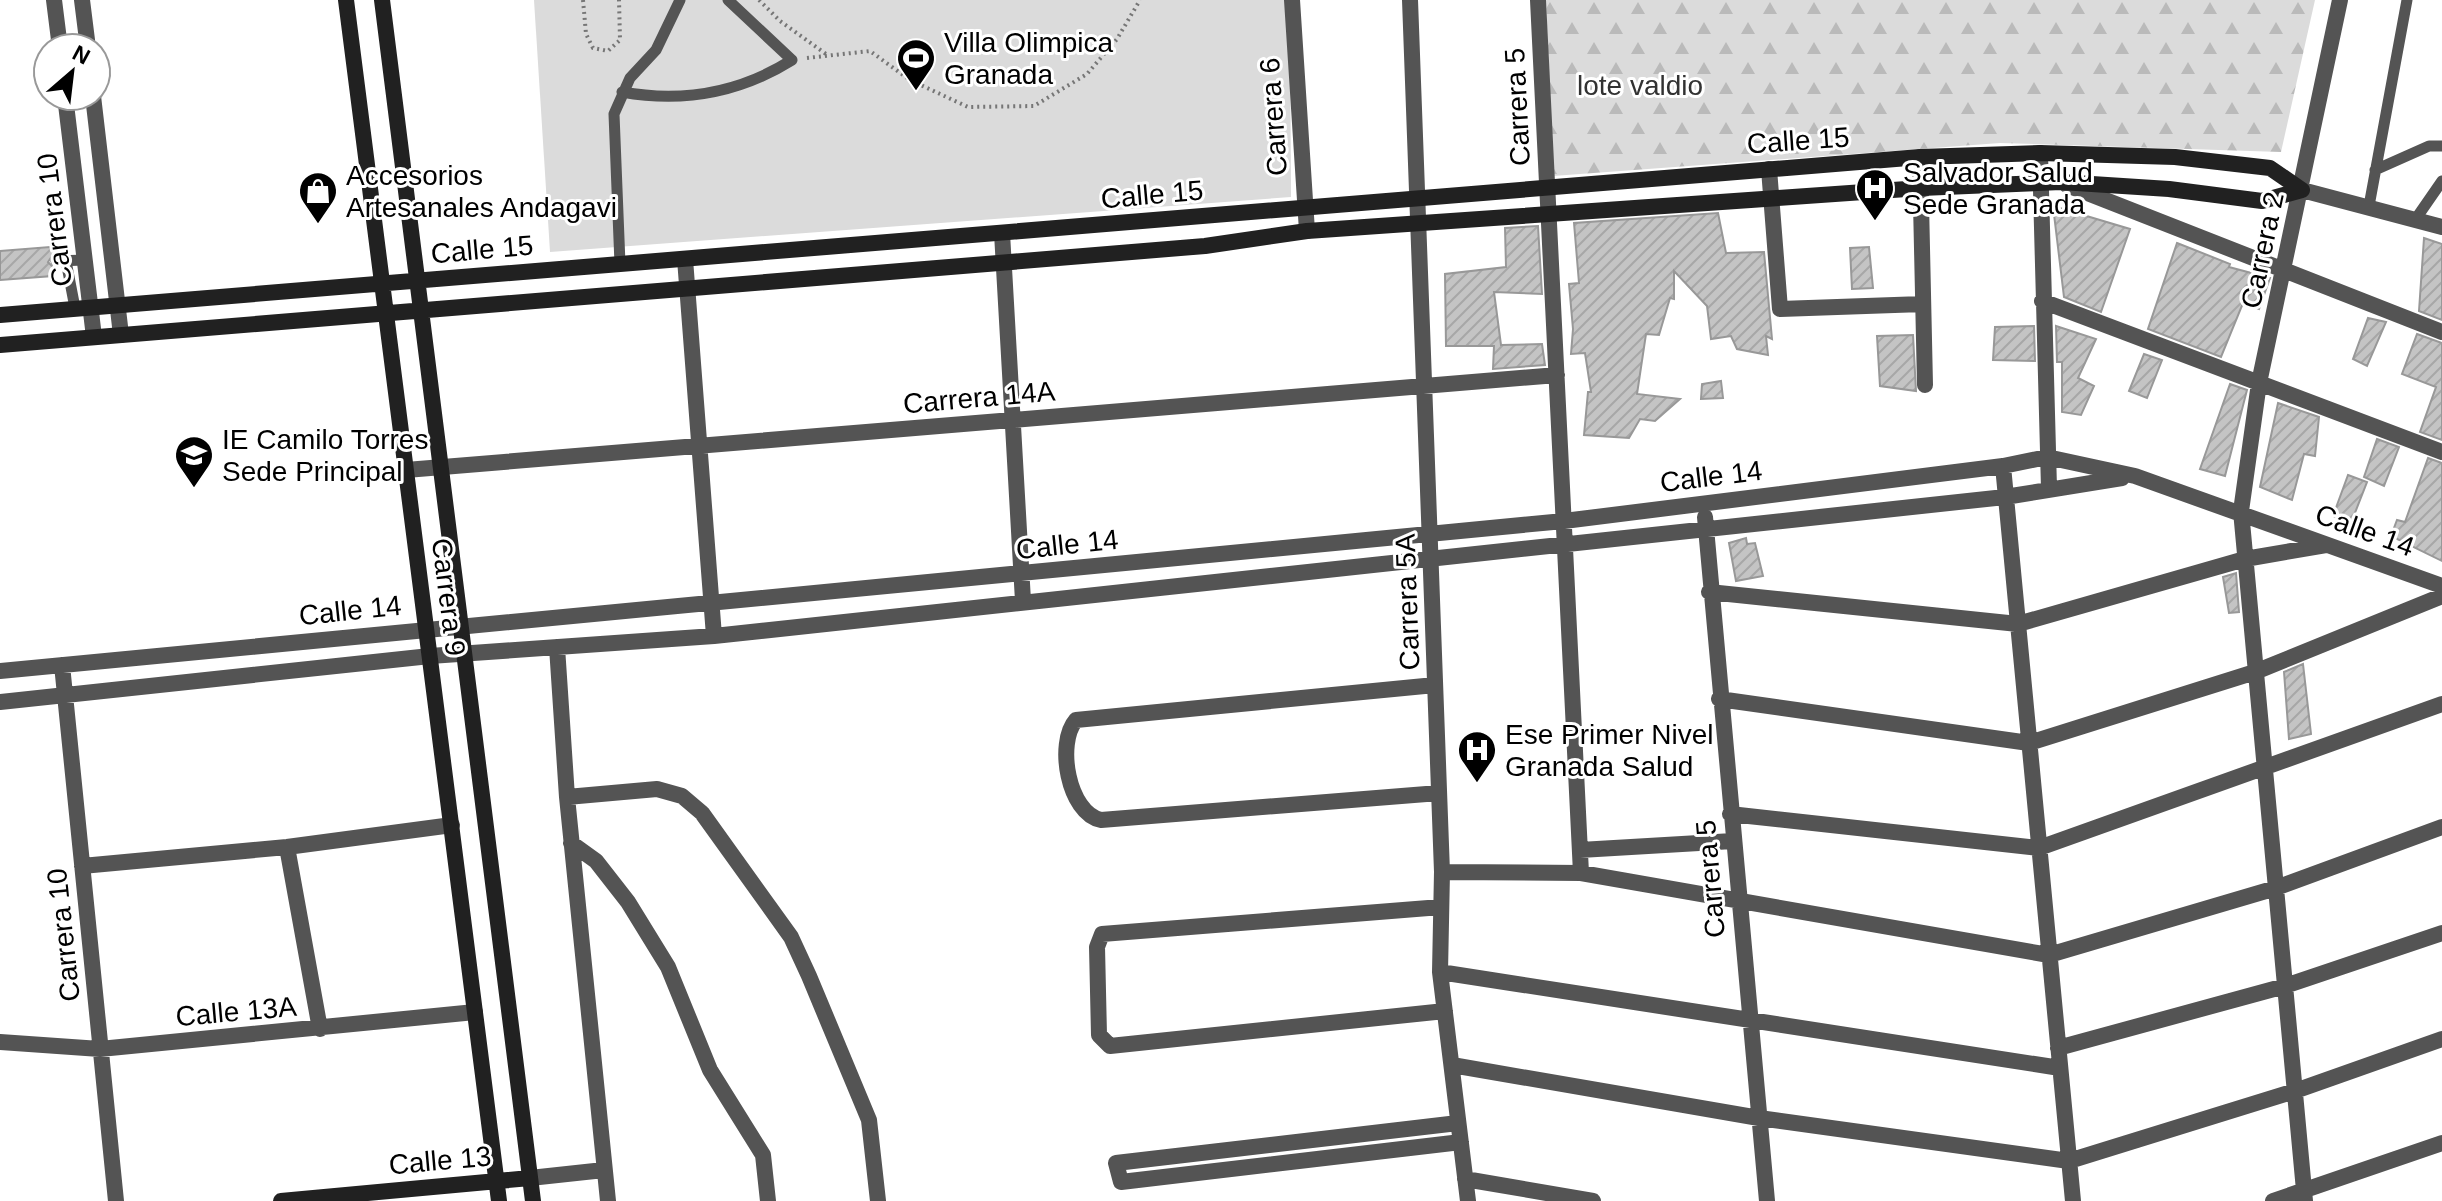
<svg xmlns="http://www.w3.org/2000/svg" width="2442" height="1201" font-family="Arial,sans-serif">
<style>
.forest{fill:url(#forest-firs)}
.pitch{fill:#dbdbdb}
.building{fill:url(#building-hatch);stroke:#989898;stroke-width:2}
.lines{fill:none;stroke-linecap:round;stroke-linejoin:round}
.path{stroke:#767676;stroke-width:4;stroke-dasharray:2 4;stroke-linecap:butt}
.lane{stroke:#545454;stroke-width:11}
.street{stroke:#545454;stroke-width:16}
.secondary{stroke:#212121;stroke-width:16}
.labels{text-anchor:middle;stroke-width:6;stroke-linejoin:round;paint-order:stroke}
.poi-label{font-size:28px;fill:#000;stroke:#fff;text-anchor:start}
.park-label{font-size:28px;fill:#323232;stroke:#fff}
.street-label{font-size:28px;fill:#000;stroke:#fff}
</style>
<defs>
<pattern id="forest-firs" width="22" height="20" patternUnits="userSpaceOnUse" patternTransform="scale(2)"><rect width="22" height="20" fill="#dbdbdb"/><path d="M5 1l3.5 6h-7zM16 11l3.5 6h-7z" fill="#bababa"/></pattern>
<pattern id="building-hatch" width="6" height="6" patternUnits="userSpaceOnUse" patternTransform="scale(2)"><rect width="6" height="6" fill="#c4c4c4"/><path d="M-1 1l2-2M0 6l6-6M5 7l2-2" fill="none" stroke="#a7a7a7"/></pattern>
</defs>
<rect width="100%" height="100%" fill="#fff"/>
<path class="forest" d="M 1546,0 L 2315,0 L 2281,152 L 2000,143 L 1553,176 Z"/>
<path class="pitch" d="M 534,0 L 1290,0 L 1291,197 L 550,252 Z"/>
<path class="building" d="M 2053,206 L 2130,229 L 2101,312 L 2064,297 Z
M 1718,213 L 1726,253 L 1764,252 L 1772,339 L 1766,336 L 1768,355 L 1737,349 L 1731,336 L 1711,339 L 1707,306 L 1674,271 L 1674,299 L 1670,298 L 1659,335 L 1646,334 L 1637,394 L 1680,399 L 1655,421 L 1640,419 L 1629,438 L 1584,435 L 1588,392 L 1591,392 L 1585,353 L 1571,354 L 1573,329 L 1569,284 L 1579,283 L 1574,223 Z
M 1538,226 L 1542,294 L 1494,292 L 1501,345 L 1542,344 L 1545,365 L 1493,369 L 1494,346 L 1446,346 L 1445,274 L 1506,267 L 1505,228 Z
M 2424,238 L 2442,244 L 2442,320 L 2419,311 Z
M 2177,243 L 2230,264 L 2229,267 L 2270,278 L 2259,309 L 2243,303 L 2221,357 L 2148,329 Z
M 50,247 L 54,253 L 48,262 L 55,269 L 53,276 L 0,280 L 0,251 Z
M 1869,247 L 1873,288 L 1852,289 L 1850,248 Z
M 2368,318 L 2386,322 L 2367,366 L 2353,359 Z
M 2034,326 L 2035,361 L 1993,360 L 1995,327 Z
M 2056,326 L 2096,339 L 2078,378 L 2094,386 L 2081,415 L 2062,412 L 2062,362 L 2057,362 Z
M 2417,334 L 2442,343 L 2442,440 L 2420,432 L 2436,387 L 2402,374 Z
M 1913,335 L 1916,391 L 1880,386 L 1877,336 Z
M 2144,354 L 2162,360 L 2147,398 L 2129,391 Z
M 1721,381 L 1723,398 L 1701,399 L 1702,384 Z
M 2230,384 L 2247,390 L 2225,476 L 2200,469 Z
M 2278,403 L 2319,417 L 2315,456 L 2304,454 L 2292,500 L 2260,487 Z
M 2377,439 L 2399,447 L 2384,486 L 2364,477 Z
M 2428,458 L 2442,463 L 2442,561 L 2391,536 L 2397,520 L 2405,522 Z
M 2348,475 L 2367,482 L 2351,523 L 2333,516 Z
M 1746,538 L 1747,544 L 1755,543 L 1763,576 L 1736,581 L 1729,543 Z
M 2236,573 L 2239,612 L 2229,613 L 2223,577 Z
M 2303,664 L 2311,734 L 2289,739 L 2284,672 Z"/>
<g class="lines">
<path class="path" d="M 583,0 L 586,34 L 593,48 L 608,51 L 620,40 L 619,0
M 759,0 L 780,21 L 826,54
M 807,58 L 870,51 L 910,80 L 968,107 L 1034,106 L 1087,74 L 1117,39 L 1140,0"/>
<path class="lane" d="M 622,92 C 683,103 741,92 792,60 L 728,0
M 2375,170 L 2429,146 L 2442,146
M 2369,206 L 2407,0
M 2415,220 L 2442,181
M 56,261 L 85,260
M 66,261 L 75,308
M 620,264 L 614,114 L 630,78 L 656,50 L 680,0"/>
<path class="street" d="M 54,0 L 60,48
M 82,0 L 88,48
M 1292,0 L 1307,231
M 1410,0 L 1442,872 L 1440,972 L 1468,1201
M 1538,0 L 1581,873
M 65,96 L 94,337
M 93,96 L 121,335
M 2040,153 L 2049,488
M 1920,157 L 1925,385
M 1769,169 L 1780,309 L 1923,304
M 2067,185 L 2442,332
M 2302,190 L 2442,227
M 1002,233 L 1023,601
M 685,259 L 714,636
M 2042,301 L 2442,452
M 2003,466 L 2073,1201
M 406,470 L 1557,375
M 1705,517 L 1767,1201
M 1709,592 L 2018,624 L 2245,559 L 2326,545
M 557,647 L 567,797 L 608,1201
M 62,665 L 116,1201
M 0,671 L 1564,521 L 2003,466 L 2047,457 L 2135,476 L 2442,586
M 1435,685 L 1076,720 C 1056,743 1068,813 1101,820 L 1439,793
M 1719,699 L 2029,743 L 2255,672 L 2442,596
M 0,702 L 430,656 L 714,636 L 2005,497 L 2122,478
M 567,797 L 657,789 L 682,796 L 702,813 L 791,937 L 809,976 L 869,1120 L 878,1201
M 1730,814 L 2039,848 L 2442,704
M 571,843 L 596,861 L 628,902 L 668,967 L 710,1070 L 763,1155 L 768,1201
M 287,847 L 320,1029
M 1580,850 L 1733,841
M 82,866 L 287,847 L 452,825
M 1442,872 L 1581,873 L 2049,955 L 2276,888 L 2442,827
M 1441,907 L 1102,934 L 1097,947 L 1099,1035 L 1110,1046 L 1445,1011
M 1440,972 L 2060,1068
M 0,1042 L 100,1049 L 475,1012
M 2058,1048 L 2285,986 L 2442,933
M 1452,1065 L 1759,1118 L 2069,1161 L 2295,1091 L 2442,1039
M 1458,1123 L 1116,1163 L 1121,1182 L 1461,1142
M 530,1178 L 604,1170
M 1465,1179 L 1593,1201
M 2273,1201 L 2442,1143
M 2305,1201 L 2241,511 L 2259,383 L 2340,0"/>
<path class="secondary" d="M 346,0 L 499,1201
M 382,0 L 533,1201
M 0,315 L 1920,157 L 2040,153 L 2175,157 L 2270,168 L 2302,190
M 0,345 L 1205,246 L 1307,231 L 1921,188 L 2061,182 L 2169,189 L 2262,201 L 2302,190
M 281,1201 L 530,1178"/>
</g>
<defs>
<symbol id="stadium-pin" viewBox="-11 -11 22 30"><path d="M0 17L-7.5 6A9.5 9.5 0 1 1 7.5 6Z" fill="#000" stroke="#fff"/><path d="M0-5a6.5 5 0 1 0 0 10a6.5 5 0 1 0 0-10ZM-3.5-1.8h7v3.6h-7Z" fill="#fff"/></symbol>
<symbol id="hospital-pin" viewBox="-11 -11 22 30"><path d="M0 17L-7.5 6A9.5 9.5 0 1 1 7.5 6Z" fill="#000" stroke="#fff"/><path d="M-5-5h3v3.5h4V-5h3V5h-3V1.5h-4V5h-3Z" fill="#fff"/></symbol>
<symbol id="shop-pin" viewBox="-11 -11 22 30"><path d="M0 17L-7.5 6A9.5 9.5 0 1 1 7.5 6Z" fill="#000" stroke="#fff"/><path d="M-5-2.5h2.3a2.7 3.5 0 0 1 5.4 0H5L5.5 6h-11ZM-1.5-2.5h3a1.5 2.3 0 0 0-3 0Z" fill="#fff"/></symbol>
<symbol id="university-pin" viewBox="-11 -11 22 30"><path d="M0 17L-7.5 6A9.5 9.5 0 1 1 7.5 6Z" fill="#000" stroke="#fff"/><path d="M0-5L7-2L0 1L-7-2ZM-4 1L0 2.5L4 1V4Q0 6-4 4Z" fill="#fff"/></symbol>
</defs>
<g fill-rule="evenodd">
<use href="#stadium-pin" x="894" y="36" width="44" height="60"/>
<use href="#hospital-pin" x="1853" y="166" width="44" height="60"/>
<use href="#shop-pin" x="296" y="169" width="44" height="60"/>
<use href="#university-pin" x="172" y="433" width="44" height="60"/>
<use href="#hospital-pin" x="1455" y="728" width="44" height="60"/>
</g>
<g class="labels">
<g class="poi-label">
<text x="944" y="52">Villa Olimpica<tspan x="944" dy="32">Granada</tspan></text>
<text x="1903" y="182">Salvador Salud<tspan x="1903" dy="32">Sede Granada</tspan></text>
<text x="346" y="185">Accesorios<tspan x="346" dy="32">Artesanales Andagavi</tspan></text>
<text x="222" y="449">IE Camilo Torres<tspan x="222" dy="32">Sede Principal</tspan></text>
<text x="1505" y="744">Ese Primer Nivel<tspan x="1505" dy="32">Granada Salud</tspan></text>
</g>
<g class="park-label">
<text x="1640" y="95">lote valdio</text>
</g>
<g class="street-label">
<text transform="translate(1517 107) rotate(-93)" y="10">Carrera 5</text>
<text transform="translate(1273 117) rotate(-94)" y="10">Carrera 6</text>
<text transform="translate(1798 140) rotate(-4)" y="10">Calle 15</text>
<text transform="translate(1152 194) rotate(-5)" y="10">Calle 15</text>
<text transform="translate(54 220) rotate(-97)" y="10">Carrera 10</text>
<text transform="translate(482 249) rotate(-5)" y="10">Calle 15</text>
<text transform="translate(2262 250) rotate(-78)" y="10">Carrera 2</text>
<text transform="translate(979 397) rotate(-5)" y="10">Carrera 14A</text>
<text transform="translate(1711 476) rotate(-7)" y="10">Calle 14</text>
<text transform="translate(2365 530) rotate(20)" y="10">Calle 14</text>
<text transform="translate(1067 544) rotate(-6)" y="10">Calle 14</text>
<text transform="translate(449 597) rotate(83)" y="10">Carrera 9</text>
<text transform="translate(1407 602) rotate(-92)" y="10">Carrera 5A</text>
<text transform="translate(350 610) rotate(-6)" y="10">Calle 14</text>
<text transform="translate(1710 879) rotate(-95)" y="10">Carrera 5</text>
<text transform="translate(63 935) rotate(-96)" y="10">Carrera 10</text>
<text transform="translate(236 1011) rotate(-5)" y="10">Calle 13A</text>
<text transform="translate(440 1160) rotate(-5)" y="10">Calle 13</text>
</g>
</g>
<g transform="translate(72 72) rotate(28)"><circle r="38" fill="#ffffff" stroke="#999999" stroke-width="2"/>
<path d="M0-6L14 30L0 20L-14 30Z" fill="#000000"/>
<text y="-12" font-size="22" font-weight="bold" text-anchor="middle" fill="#000000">N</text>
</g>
</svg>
